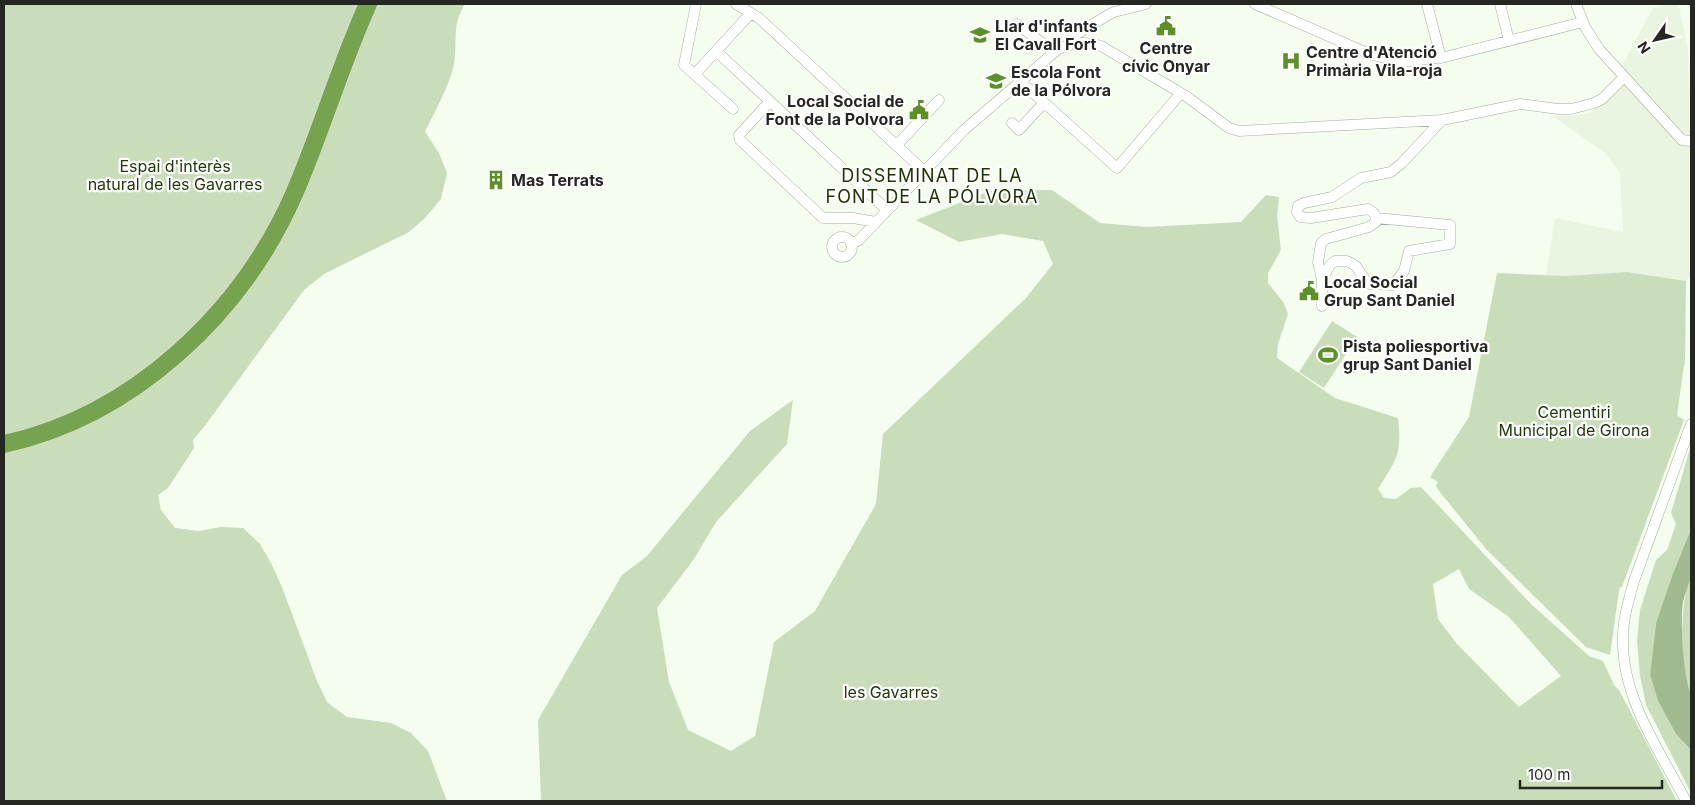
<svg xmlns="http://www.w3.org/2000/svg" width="1695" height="805" font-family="Inter,sans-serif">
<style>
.built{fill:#e9f5e0}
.green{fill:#c9ddba;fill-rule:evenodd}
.water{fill:#a2ba90}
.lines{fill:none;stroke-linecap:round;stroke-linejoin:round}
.street-casing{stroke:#a3ab9e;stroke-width:11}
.highway-casing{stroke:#dcdcdc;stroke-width:19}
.street{stroke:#fff;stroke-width:10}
.highway{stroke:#76a34d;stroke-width:18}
.labels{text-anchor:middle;stroke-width:4.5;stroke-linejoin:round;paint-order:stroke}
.poi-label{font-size:16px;font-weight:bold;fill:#242722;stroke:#fff;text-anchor:start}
.park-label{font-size:16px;fill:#23390c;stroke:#fff}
.neighbourhood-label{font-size:18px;letter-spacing:1px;fill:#1b3300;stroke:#fff}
</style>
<rect width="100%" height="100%" fill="#f5fdef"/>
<path class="built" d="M 1675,4 L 1679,7 L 1688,49 L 1691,137 L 1691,276 L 1686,281 L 1627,272 L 1567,276 L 1546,275 L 1555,218 L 1623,232 L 1620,173 L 1605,153 L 1553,116 L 1572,116 L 1591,112 L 1619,86 L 1615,78 L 1653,8 Z"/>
<path class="green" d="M 4,4 L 465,4 C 451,26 458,40 454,64 C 449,88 435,110 425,132 L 439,153 L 447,173 L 441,199 L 425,218 L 409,232 L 324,274 L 304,290 L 204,427 L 193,440 L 194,448 L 168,488 L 158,495 L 161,510 L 175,528 L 198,531 L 221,527 L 243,528 L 260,544 L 271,563 L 282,587 L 317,681 L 327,702 L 347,717 L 391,723 L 411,733 L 428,751 L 447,801 L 4,801 Z
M 1052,190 L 1100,223 L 1147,227 L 1241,222 L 1266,195 L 1279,197 L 1277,216 L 1281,250 L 1268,273 L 1268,283 L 1284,303 L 1288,314 L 1278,344 L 1277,358 L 1335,398 L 1398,418 C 1402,454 1397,459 1378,489 L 1384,498 L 1396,499 L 1411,488 L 1421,487 L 1531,604 L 1589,656 L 1603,661 L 1614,685 L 1619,690 L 1677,801 L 541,801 L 538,720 L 622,575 L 647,556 L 750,431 L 793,400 L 787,444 L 716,522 L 694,559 L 657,608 L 669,682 L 688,730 L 731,751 L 755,736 L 774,642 L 815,611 L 876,504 L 883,434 L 1026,298 L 1053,264 L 1043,241 L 1002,234 L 959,242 L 916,220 L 990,191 ZM 1459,569 L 1469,589 L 1509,617 L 1561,676 L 1519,707 L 1457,644 L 1438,619 L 1433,584 Z
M 1627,272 L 1686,281 L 1685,365 L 1684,365 L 1677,415 L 1684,420 L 1622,587 L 1620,587 L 1619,591 L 1610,655 L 1586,647 L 1487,550 L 1439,491 L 1436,486 L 1438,482 L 1430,477 L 1469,417 L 1497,273 L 1567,276 Z
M 1332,321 L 1357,337 L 1324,388 L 1299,372 Z
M 1691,445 L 1691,529 L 1672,576 L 1656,623 L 1650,675 L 1658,701 L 1676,734 L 1691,750 L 1691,793 L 1646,705 L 1640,676 L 1637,641 L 1640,610 L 1656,560 L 1667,550 L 1676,524 L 1671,513 Z
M 1691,576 L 1691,694 C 1679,669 1679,601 1691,576 Z"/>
<path class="water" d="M 1691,529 C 1691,542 1694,564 1691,576 C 1689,584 1685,593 1683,602 C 1680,622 1683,676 1691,694 L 1691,750 L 1676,734 L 1658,701 L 1650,675 L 1656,623 L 1672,576 Z"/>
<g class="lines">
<defs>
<path id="street" d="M 696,4 L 684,65 L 733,109
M 736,4 L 759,18 L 924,171
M 1255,4 L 1372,55 L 1398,61 L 1410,61 L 1445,57 L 1583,22
M 1427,4 L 1441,58
M 1500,4 L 1509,41
M 1576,4 L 1585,27 L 1599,49 L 1682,140 L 1691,141
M 1017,24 L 1054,52
M 1070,45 L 1075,35 L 1108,15 L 1114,12 L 1146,4
M 716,51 L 887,210
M 695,74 L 751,13
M 1020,81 L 1117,168 L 1181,93
M 770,101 L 739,135 L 740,140 L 823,218 L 853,218 L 876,222
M 1012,123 L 1019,130 L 1040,107 L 1046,104
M 897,145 L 939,100
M832 247a10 10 0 1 1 20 0a10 10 0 1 1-20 0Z
M 851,244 L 859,240 L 964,130 L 1057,50 C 1071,42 1086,41 1101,46 L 1186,96 L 1229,128 L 1239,131 L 1442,120 L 1520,104 L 1558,109 L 1571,109 L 1594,103 L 1602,99 L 1624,77
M 1322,280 L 1330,265 L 1335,261 L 1347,261 L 1356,266 L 1366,281 L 1370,284 L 1393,285 L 1404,271 L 1409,251 L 1450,244 L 1450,225 L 1376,218 L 1374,213 L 1368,209 L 1311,218 L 1300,217 L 1297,212 L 1298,206 L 1304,203 L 1332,197 L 1361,178 L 1391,172 L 1402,163 L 1442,120
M 1322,306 L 1322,280 L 1318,262 L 1321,243 L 1326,239 L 1369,227 L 1376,222 L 1376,218
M 1686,801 C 1659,750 1621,697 1623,637 C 1623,618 1629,599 1634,581 L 1691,424"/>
<path id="highway" d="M 4,444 C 133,416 242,313 294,194 C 321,132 340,66 368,4"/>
</defs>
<use href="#street" class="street-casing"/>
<use href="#highway" class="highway-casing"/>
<use href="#street" class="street"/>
<use href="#highway" class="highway"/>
</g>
<defs>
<symbol id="civic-bare" viewBox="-9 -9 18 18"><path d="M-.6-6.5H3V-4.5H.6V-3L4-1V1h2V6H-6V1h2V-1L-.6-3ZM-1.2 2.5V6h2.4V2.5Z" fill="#5d9027" stroke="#fff" stroke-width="2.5" paint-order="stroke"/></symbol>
<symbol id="school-bare" viewBox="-9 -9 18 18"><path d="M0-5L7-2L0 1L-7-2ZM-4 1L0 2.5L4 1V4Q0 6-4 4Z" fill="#5d9027" stroke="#fff" stroke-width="2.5" paint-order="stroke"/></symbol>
<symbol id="hospital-bare" viewBox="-9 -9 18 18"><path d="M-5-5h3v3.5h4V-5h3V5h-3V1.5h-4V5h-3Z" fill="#5d9027" stroke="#fff" stroke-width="2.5" paint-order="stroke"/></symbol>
<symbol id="building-bare" viewBox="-9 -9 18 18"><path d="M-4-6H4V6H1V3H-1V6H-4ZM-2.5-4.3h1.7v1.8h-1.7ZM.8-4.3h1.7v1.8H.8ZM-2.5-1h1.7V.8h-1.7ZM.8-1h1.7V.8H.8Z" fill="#5d9027" stroke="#fff" stroke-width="2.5" paint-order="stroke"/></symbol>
<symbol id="stadium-bare" viewBox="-9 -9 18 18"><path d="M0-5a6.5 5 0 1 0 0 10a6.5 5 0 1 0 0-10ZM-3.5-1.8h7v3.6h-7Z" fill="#5d9027" stroke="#fff" stroke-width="2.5" paint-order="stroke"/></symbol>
</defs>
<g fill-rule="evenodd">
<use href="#civic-bare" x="1152" y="12" width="28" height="28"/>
<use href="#school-bare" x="966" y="21" width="28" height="28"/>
<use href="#hospital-bare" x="1277" y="47" width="28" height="28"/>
<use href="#school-bare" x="982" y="67" width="28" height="28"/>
<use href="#civic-bare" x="905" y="96" width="28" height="28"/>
<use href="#building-bare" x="482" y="166" width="28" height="28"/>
<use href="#civic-bare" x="1295" y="277" width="28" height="28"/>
<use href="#stadium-bare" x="1314" y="341" width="28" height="28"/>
</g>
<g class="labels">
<g class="poi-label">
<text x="995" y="32">Llar d'infants<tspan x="995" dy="18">El Cavall Fort</tspan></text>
<text x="1166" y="54" text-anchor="middle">Centre<tspan x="1166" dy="18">cívic Onyar</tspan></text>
<text x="1306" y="58">Centre d'Atenció<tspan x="1306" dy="18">Primària Vila-roja</tspan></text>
<text x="1011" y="78">Escola Font<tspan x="1011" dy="18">de la Pólvora</tspan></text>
<text x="904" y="107" text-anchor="end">Local Social de<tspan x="904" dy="18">Font de la Polvora</tspan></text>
<text x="511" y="186">Mas Terrats</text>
<text x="1324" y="288">Local Social<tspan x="1324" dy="18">Grup Sant Daniel</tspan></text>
<text x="1343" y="352">Pista poliesportiva<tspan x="1343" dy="18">grup Sant Daniel</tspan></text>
</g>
<g class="park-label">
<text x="175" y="172">Espai d'interès<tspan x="175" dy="18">natural de les Gavarres</tspan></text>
<text x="1574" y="418">Cementiri<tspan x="1574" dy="18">Municipal de Girona</tspan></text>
<text x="891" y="698">les Gavarres</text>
</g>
<g class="neighbourhood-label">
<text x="932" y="182">DISSEMINAT DE LA<tspan x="932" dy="21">FONT DE LA PÓLVORA</tspan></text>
</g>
</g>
<rect width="1695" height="805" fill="none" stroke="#242722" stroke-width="10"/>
<g transform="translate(1655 40) rotate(236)" stroke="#ffffff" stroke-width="4" paint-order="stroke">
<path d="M0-4L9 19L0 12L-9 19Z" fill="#242722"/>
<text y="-8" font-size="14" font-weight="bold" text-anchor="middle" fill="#242722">N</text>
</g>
<path d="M1520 780v8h142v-8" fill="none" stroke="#242722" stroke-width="2.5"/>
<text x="1528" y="780" font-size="15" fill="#242722" stroke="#ffffff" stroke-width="4" paint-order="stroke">100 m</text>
</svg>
